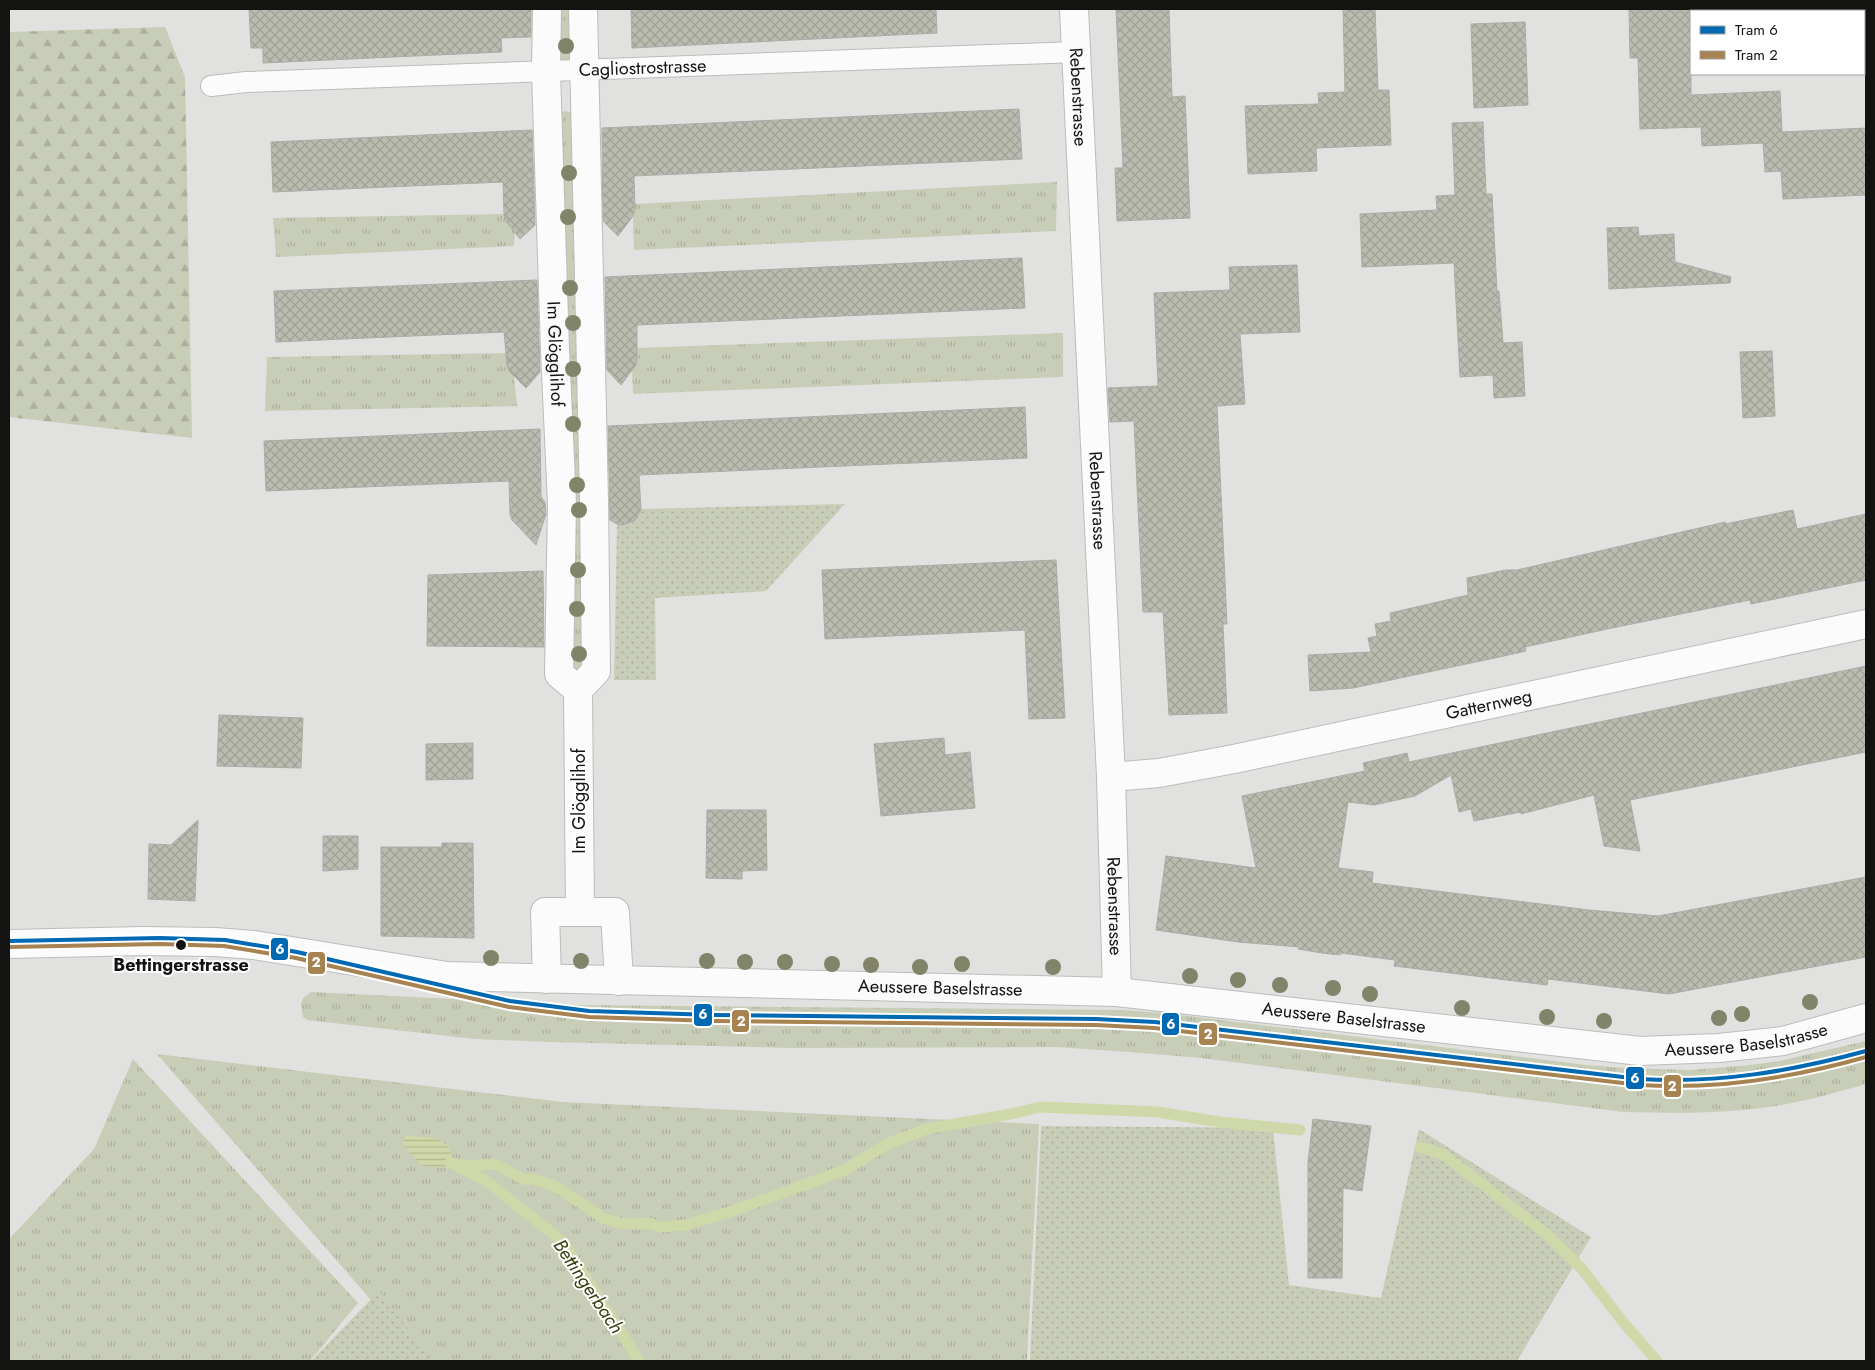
<svg xmlns="http://www.w3.org/2000/svg" width="1875" height="1370" font-family="Jost,sans-serif">
<style>
.grass{fill:url(#grass-tufts)}
.forest{fill:url(#forest-firs)}
.park{fill:url(#park-dots)}
.water{fill:url(#water-rules)}
.lines{fill:none;stroke-linecap:round;stroke-linejoin:round}
.stream{stroke:#cfd8a9;stroke-width:11}
.building{fill:url(#building-cross-hatch);stroke:#abacaa}
.service-casing{stroke:#bcbdbb;stroke-width:22}
.minor-casing{stroke:#bcbdbb;stroke-width:30}
.secondary-casing{stroke:#bcbdbb;stroke-width:30}
.service{stroke:#fafbfa;stroke-width:20}
.minor{stroke:#fafbfa;stroke-width:28}
.secondary{stroke:#fafbfa;stroke-width:28}
.tram-1-casing{stroke:#fff;stroke-width:8}
.tram-2-casing{stroke:#fff;stroke-width:8}
.tram-1{stroke:#0069b4;stroke-width:4}
.tram-2{stroke:#a68351;stroke-width:4}
.tree{fill:#818468}
.stop-dot{fill:#131312;stroke:#fff;stroke-width:2}
.labels{text-anchor:middle;stroke-width:4;stroke-linejoin:round;paint-order:stroke}
.street-label{font-size:18px;fill:#131312;stroke:#fff}
.stop-label{font-size:18px;font-weight:bold;fill:#131312;stroke:#fff}
.water-label{font-size:19px;font-style:italic;fill:#393f0d;stroke:#fff}
.line-badge{stroke:#fff;stroke-width:2}
.badge-label{font-size:14px;text-anchor:middle;font-weight:bold;fill:#fff}
</style>
<defs>
<pattern id="grass-tufts" width="24" height="20" patternUnits="userSpaceOnUse" patternTransform="scale(1.25)"><rect width="24" height="20" fill="#c8cdb7"/><path d="M3 7l-1-3M5 7V3M7 7l1-3M15 17l-1-3M17 17v-4M19 17l1-3" fill="none" stroke="#abaf9c"/></pattern>
<pattern id="forest-firs" width="22" height="20" patternUnits="userSpaceOnUse" patternTransform="scale(1.25)"><rect width="22" height="20" fill="#c8cdb7"/><path d="M5 1l3.5 6h-7zM16 11l3.5 6h-7z" fill="#abaf9c"/></pattern>
<pattern id="park-dots" width="8" height="8" patternUnits="userSpaceOnUse" patternTransform="scale(1.25)"><rect width="8" height="8" fill="#c8cdb7"/><path d="M2 2h.1M6 6h.1" fill="none" stroke="#abaf9c" stroke-width="1.8" stroke-linecap="round"/></pattern>
<pattern id="water-rules" width="6" height="5" patternUnits="userSpaceOnUse" patternTransform="scale(1.25)"><rect width="6" height="5" fill="#cfd8a9"/><path d="M0 2.5h6" fill="none" stroke="#b1b890"/></pattern>
<pattern id="building-cross-hatch" width="8" height="8" patternUnits="userSpaceOnUse" patternTransform="scale(1.25)"><rect width="8" height="8" fill="#b9bcae"/><path d="M0 0l8 8M0 8l8-8" fill="none" stroke="#9ea195"/></pattern>
</defs>
<rect width="100%" height="100%" fill="#e1e2e0"/>
<path class="grass" d="M 547,9 L 583,9 L 584,69 L 546,71 Z
M 565,111 L 572,113 L 596,670 L 559,674 L 558,113 Z
M 1057,182 L 1056,231 L 634,250 L 633,216 L 635,204 Z
M 504,214 L 506,221 L 515,229 L 514,246 L 276,257 L 273,218 Z
M 1063,333 L 1063,377 L 633,394 L 632,371 L 637,359 L 635,348 Z
M 508,353 L 507,365 L 514,376 L 517,406 L 265,411 L 267,357 Z
M 311,992 L 579,1005 L 1123,1010 L 1164,1013 L 1586,1065 L 1625,1068 L 1690,1070 L 1750,1065 L 1779,1061 L 1866,1041 L 1866,1084 C 1838,1092 1810,1100 1781,1105 C 1729,1114 1676,1113 1624,1112 L 1201,1058 L 1129,1052 L 1056,1047 L 790,1048 L 549,1042 L 475,1039 L 307,1020 L 303,1017 L 301,1005 L 303,998 Z
M 157,1054 L 563,1102 L 1039,1124 L 1027,1361 L 424,1361 Z
M 133,1059 L 358,1303 L 310,1361 L 9,1361 L 9,1239 L 94,1149 Z"/>
<path class="forest" d="M 165,27 L 185,77 L 192,438 L 9,417 L 9,32 Z"/>
<path class="park" d="M 845,504 L 766,591 L 655,598 L 656,680 L 614,680 L 617,524 C 629,525 637,521 641,509 Z
M 1041,1126 L 1273,1128 L 1289,1285 L 1381,1298 L 1419,1129 L 1591,1237 L 1517,1361 L 1030,1361 Z
M 379,1291 L 433,1361 L 311,1361 Z"/>
<path class="water" d="M 406,1135 C 428,1140 446,1132 453,1159 L 449,1167 L 439,1168 L 421,1165 L 402,1144 Z"/>
<g class="lines">
<path class="stream" d="M 1420,1147 L 1444,1155 L 1548,1235 L 1582,1269 L 1623,1322 L 1657,1361
M 450,1163 L 471,1166 L 495,1164 L 525,1180 L 533,1179 L 555,1186 L 603,1218 L 618,1223 L 635,1224 L 649,1223 L 661,1227 L 684,1225 L 730,1212 L 847,1169 L 887,1144 L 926,1129 L 1011,1114 L 1040,1107 L 1158,1112 L 1220,1122 L 1300,1130
M 459,1167 L 485,1180 L 563,1242 L 639,1361"/>
</g>
<path class="building" d="M 249,9 L 531,9 L 531,37 L 501,38 L 502,52 L 263,63 L 263,48 L 251,48 Z
M 631,9 L 936,9 L 937,33 L 632,48 Z
M 1116,9 L 1169,9 L 1172,97 L 1185,96 L 1190,218 L 1117,221 L 1115,168 L 1123,168 Z
M 1343,9 L 1375,9 L 1378,90 L 1389,90 L 1391,145 L 1316,148 L 1317,171 L 1248,174 L 1245,106 L 1319,104 L 1318,93 L 1345,92 Z
M 1629,9 L 1691,9 L 1691,95 L 1780,91 L 1782,132 L 1866,128 L 1866,195 L 1783,199 L 1781,171 L 1765,172 L 1763,143 L 1702,146 L 1701,127 L 1640,129 L 1638,58 L 1630,58 Z
M 1525,22 L 1528,105 L 1474,108 L 1471,24 Z
M 1019,109 L 1022,159 L 634,176 L 635,210 L 633,216 L 618,236 L 603,221 L 602,128 Z
M 1483,122 L 1486,194 L 1492,194 L 1497,291 L 1499,291 L 1503,343 L 1522,342 L 1525,396 L 1494,398 L 1493,375 L 1460,377 L 1454,263 L 1362,267 L 1360,214 L 1437,210 L 1436,196 L 1455,195 L 1452,123 Z
M 532,130 L 535,225 L 520,239 L 506,221 L 504,214 L 503,182 L 273,192 L 271,142 Z
M 1638,227 L 1639,236 L 1674,234 L 1675,262 L 1731,277 L 1730,283 L 1609,289 L 1607,228 Z
M 1022,258 L 1025,308 L 637,325 L 637,359 L 636,365 L 621,385 L 607,370 L 605,277 Z
M 1297,265 L 1300,332 L 1240,334 L 1245,404 L 1217,406 L 1227,624 L 1223,624 L 1227,713 L 1169,715 L 1163,612 L 1143,612 L 1134,421 L 1110,422 L 1108,388 L 1158,386 L 1154,293 L 1230,290 L 1229,267 Z
M 537,280 L 540,372 L 526,388 L 509,371 L 507,365 L 504,332 L 276,342 L 274,291 Z
M 1772,351 L 1775,416 L 1743,418 L 1740,352 Z
M 1025,407 L 1027,458 L 639,475 L 641,509 L 638,515 L 635,520 L 623,525 L 617,524 L 610,520 L 608,426 Z
M 540,429 L 541,497 L 545,502 L 546,514 L 536,545 L 512,520 L 510,514 L 509,481 L 266,491 L 264,441 Z
M 1793,510 L 1797,529 L 1866,514 L 1866,580 L 1751,604 L 1750,600 L 1612,628 L 1525,647 L 1526,651 L 1504,656 L 1353,688 L 1310,691 L 1308,655 L 1371,652 L 1368,638 L 1377,636 L 1375,624 L 1391,621 L 1390,613 L 1468,595 L 1467,578 L 1506,570 L 1517,570 L 1725,522 L 1725,524 Z
M 1056,560 L 1065,718 L 1029,719 L 1025,630 L 825,639 L 822,570 Z
M 543,571 L 544,647 L 427,646 L 428,575 Z
M 1866,666 L 1866,752 L 1630,800 L 1640,851 L 1604,846 L 1594,795 L 1521,814 L 1521,812 L 1474,821 L 1471,809 L 1459,812 L 1451,775 L 1415,796 L 1374,805 L 1348,802 L 1338,868 L 1373,872 L 1372,883 L 1589,910 L 1658,916 L 1866,877 L 1866,957 L 1669,994 L 1548,979 L 1547,985 L 1394,966 L 1395,960 L 1341,953 L 1340,955 L 1322,953 L 1298,949 L 1299,947 L 1238,942 L 1156,930 L 1166,856 L 1256,868 L 1242,796 L 1365,771 L 1363,763 L 1407,753 L 1409,762 Z
M 219,715 L 303,718 L 301,768 L 217,766 Z
M 944,738 L 945,755 L 970,752 L 975,808 L 881,816 L 874,744 Z
M 473,743 L 473,779 L 426,780 L 426,744 Z
M 707,810 L 766,810 L 767,870 L 742,871 L 742,879 L 706,878 Z
M 198,820 L 195,901 L 148,899 L 149,844 L 171,845 Z
M 323,836 L 358,836 L 358,869 L 323,871 Z
M 442,843 L 473,843 L 474,938 L 381,936 L 381,847 L 442,847 Z
M 1313,1119 L 1371,1126 L 1362,1191 L 1343,1188 L 1342,1278 L 1308,1278 L 1308,1162 Z"/>
<g class="lines">
<defs>
<g id="service">
<path id="s1" d="M 211,86 L 246,82 L 1076,52"/>
</g>
<g id="minor">
<path id="s2" d="M 547,9 L 546,71 L 555,350 L 562,504 L 559,674 L 578,690"/>
<path id="s3" d="M 1074,9 L 1111,777 L 1117,992"/>
<path id="s4" d="M 1111,777 L 1159,773 L 1234,759 L 1866,624"/>
<path d="M 580,912 L 578,690 L 596,671 L 594,500 L 583,9"/>
<path d="M 547,979 L 545,912 L 615,912 L 619,981"/>
</g>
<g id="secondary">
<path id="s5" d="M 9,944 L 143,941 L 215,942 L 254,945 L 447,976 L 1117,992 L 1640,1051 L 1719,1048 L 1783,1041 L 1866,1018"/>
</g>
</defs>
<use href="#service" class="service-casing"/>
<use href="#minor" class="minor-casing"/>
<use href="#secondary" class="secondary-casing"/>
<use href="#service" class="service"/>
<use href="#minor" class="minor"/>
<use href="#secondary" class="secondary"/>
<defs>
<path id="tram-1" d="M 9,941 L 160,938 L 225,940 L 297,952 L 510,1001 L 589,1011 L 714,1015 L 1096,1019 L 1155,1022 L 1640,1079 C 1717,1084 1792,1071 1866,1051"/>
<path id="tram-2" d="M 9,947 L 160,944 L 224,946 L 296,958 L 509,1007 L 589,1017 L 714,1021 L 1096,1025 L 1154,1028 L 1640,1085 C 1717,1090 1792,1078 1866,1057"/>
</defs>
<use href="#tram-1" class="tram-1-casing"/>
<use href="#tram-2" class="tram-2-casing"/>
<use href="#tram-1" class="tram-1"/>
<use href="#tram-2" class="tram-2"/>
</g>
<g class="tree">
<circle cx="566" cy="46" r="8"/>
<circle cx="569" cy="173" r="8"/>
<circle cx="568" cy="217" r="8"/>
<circle cx="570" cy="288" r="8"/>
<circle cx="573" cy="323" r="8"/>
<circle cx="573" cy="369" r="8"/>
<circle cx="573" cy="424" r="8"/>
<circle cx="577" cy="485" r="8"/>
<circle cx="579" cy="510" r="8"/>
<circle cx="578" cy="570" r="8"/>
<circle cx="577" cy="609" r="8"/>
<circle cx="579" cy="654" r="8"/>
<circle cx="491" cy="958" r="8"/>
<circle cx="581" cy="961" r="8"/>
<circle cx="707" cy="961" r="8"/>
<circle cx="745" cy="962" r="8"/>
<circle cx="785" cy="962" r="8"/>
<circle cx="832" cy="964" r="8"/>
<circle cx="962" cy="964" r="8"/>
<circle cx="871" cy="965" r="8"/>
<circle cx="920" cy="967" r="8"/>
<circle cx="1053" cy="967" r="8"/>
<circle cx="1190" cy="976" r="8"/>
<circle cx="1238" cy="980" r="8"/>
<circle cx="1280" cy="985" r="8"/>
<circle cx="1333" cy="988" r="8"/>
<circle cx="1370" cy="994" r="8"/>
<circle cx="1810" cy="1002" r="8"/>
<circle cx="1462" cy="1008" r="8"/>
<circle cx="1742" cy="1014" r="8"/>
<circle cx="1547" cy="1017" r="8"/>
<circle cx="1719" cy="1018" r="8"/>
<circle cx="1604" cy="1021" r="8"/>
</g>
<circle class="stop-dot" cx="181" cy="945" r="6"/>
<g class="labels">
<g class="street-label">
<text dy="6" stroke="none"><textPath href="#s1" startOffset="432">Cagliostrostrasse</textPath></text>
<text dy="6" stroke="none"><textPath href="#s3" startOffset="88">Rebenstrasse</textPath></text>
<text dy="6" stroke="none"><textPath href="#s2" startOffset="345">Im Glögglihof</textPath></text>
<text dy="6" stroke="none"><textPath href="#s3" startOffset="492">Rebenstrasse</textPath></text>
<text dy="6" stroke="none"><textPath href="#s4" startOffset="385">Gatternweg</textPath></text>
<text transform="translate(579 801) rotate(-90)" y="6">Im Glögglihof</text>
<text dy="6" stroke="none"><textPath href="#s3" startOffset="898">Rebenstrasse</textPath></text>
<text dy="6" stroke="none"><textPath href="#s5" startOffset="934">Aeussere Baselstrasse</textPath></text>
<text dy="6" stroke="none"><textPath href="#s5" startOffset="1339">Aeussere Baselstrasse</textPath></text>
<text dy="6" stroke="none"><textPath href="#s5" startOffset="1744">Aeussere Baselstrasse</textPath></text>
</g>
<g class="stop-label">
<text x="181" y="971">Bettingerstrasse</text>
</g>
<g class="water-label">
<text transform="translate(589 1286) rotate(56)" y="7">Bettingerbach</text>
</g>
</g>
<g class="line-badge">
<rect x="270" y="937" width="19" height="24" rx="5" fill="#0069b4"/>
<rect x="307" y="951" width="19" height="24" rx="5" fill="#a68351"/>
<rect x="693" y="1003" width="20" height="24" rx="5" fill="#0069b4"/>
<rect x="731" y="1009" width="19" height="24" rx="5" fill="#a68351"/>
<rect x="1161" y="1012" width="19" height="24" rx="5" fill="#0069b4"/>
<rect x="1198" y="1022" width="20" height="24" rx="5" fill="#a68351"/>
<rect x="1625" y="1066" width="20" height="24" rx="5" fill="#0069b4"/>
<rect x="1663" y="1074" width="19" height="24" rx="5" fill="#a68351"/>
</g>
<g class="badge-label">
<text x="280" y="954">6</text>
<text x="316" y="967">2</text>
<text x="703" y="1019">6</text>
<text x="741" y="1026">2</text>
<text x="1171" y="1029">6</text>
<text x="1208" y="1039">2</text>
<text x="1635" y="1083">6</text>
<text x="1672" y="1091">2</text>
</g>
<rect width="1875" height="1370" fill="none" stroke="#131312" stroke-width="20"/>
<rect x="1690" y="10" width="175" height="65" fill="#ffffff" stroke="#a1a1a0"/>
<rect x="1700" y="26" width="25" height="8" fill="#0069b4" stroke="#a1a1a0"/>
<text x="1735" y="35" font-size="15" fill="#131312">Tram 6</text>
<rect x="1700" y="51" width="25" height="8" fill="#a68351" stroke="#a1a1a0"/>
<text x="1735" y="60" font-size="15" fill="#131312">Tram 2</text>
</svg>
